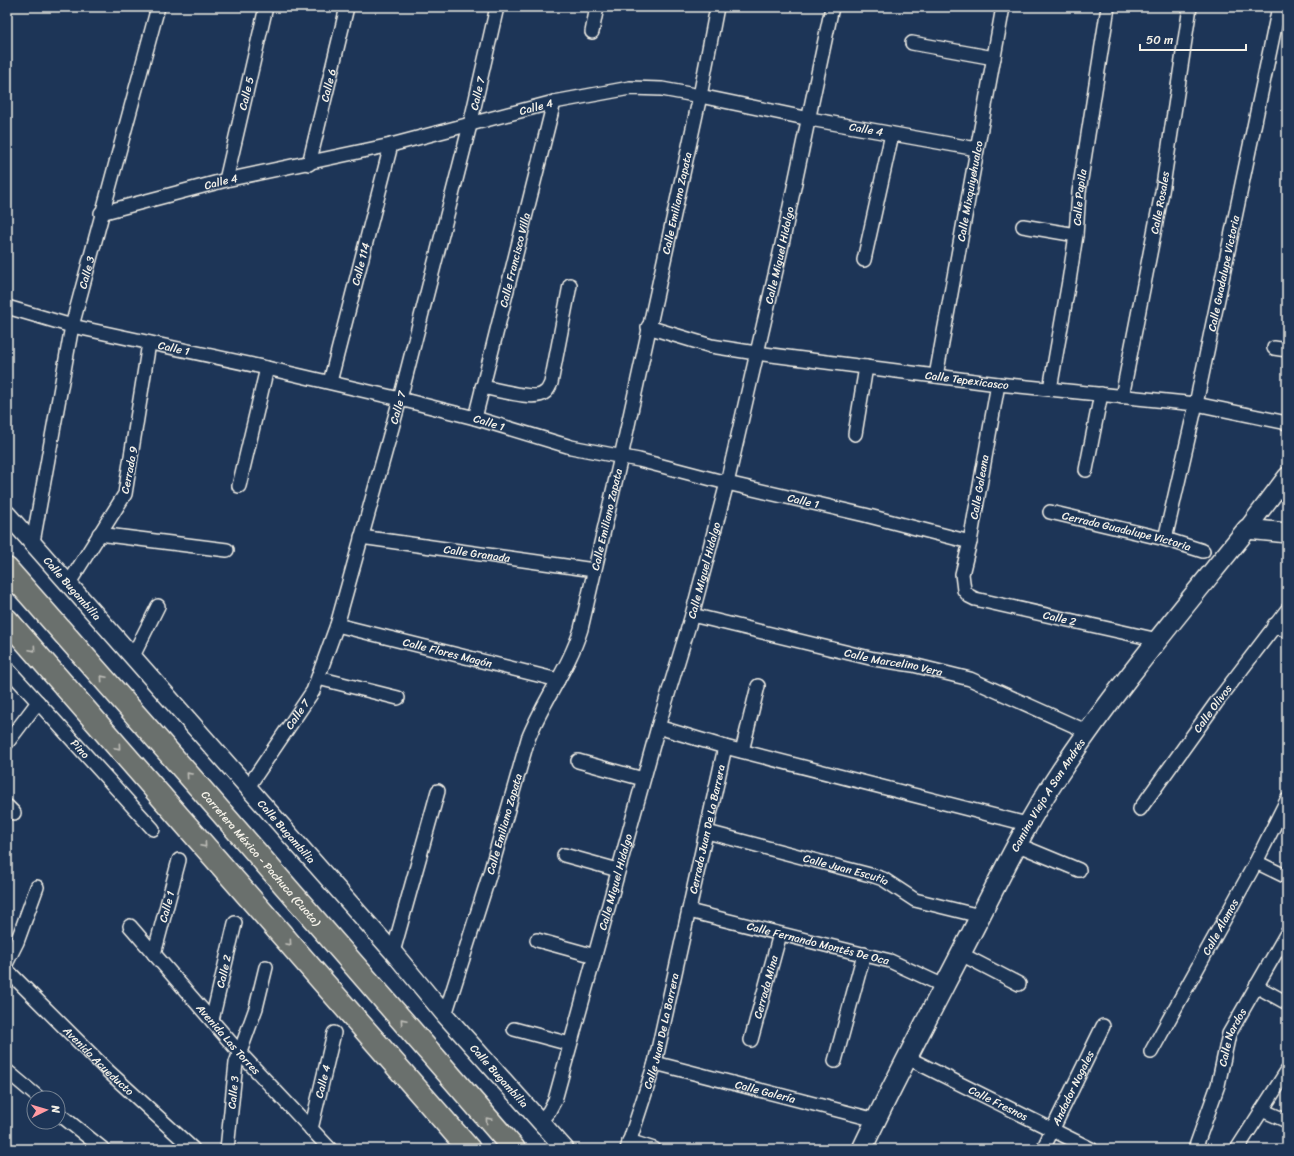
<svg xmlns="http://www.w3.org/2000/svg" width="1294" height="1156" font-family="Sriracha,sans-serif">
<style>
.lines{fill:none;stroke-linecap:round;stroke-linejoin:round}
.minor-casing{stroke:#f4f1e8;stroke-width:16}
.tertiary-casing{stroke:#f4f1e8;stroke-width:20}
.secondary-casing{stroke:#f4f1e8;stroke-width:22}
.motorway-casing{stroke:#f4f1e8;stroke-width:25}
.minor{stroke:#1d3557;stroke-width:13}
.tertiary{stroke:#1d3557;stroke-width:17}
.secondary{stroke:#1d3557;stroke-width:19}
.motorway{stroke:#6b706d;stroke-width:22}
.oneway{stroke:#bdbdb7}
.labels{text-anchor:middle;stroke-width:3.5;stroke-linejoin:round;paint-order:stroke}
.street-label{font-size:11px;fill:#f4f1e8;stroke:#1d3557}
</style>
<rect width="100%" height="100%" fill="#1d3557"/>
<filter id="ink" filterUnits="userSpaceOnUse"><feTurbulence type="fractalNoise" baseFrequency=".025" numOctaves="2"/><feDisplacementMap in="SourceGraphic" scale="8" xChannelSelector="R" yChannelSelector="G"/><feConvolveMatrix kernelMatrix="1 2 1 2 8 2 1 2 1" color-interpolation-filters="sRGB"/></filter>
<g filter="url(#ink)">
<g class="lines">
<defs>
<g id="minor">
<path d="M 592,32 L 597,7"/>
<path d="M 912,43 L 994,58"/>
<path id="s1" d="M 309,164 L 347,7"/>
<path id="s2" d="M 226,180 L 266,7"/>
<path id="s3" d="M 101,213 L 226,180 L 391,145 L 554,102 L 630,88 L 662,89 L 700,96 L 810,119 L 977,149"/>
<path d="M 1023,226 L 1076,235"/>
<path d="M 864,260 L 892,134"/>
<path id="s4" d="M 7,307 L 72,326 L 267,368 L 400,399 L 475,418 L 571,447 L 639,460 L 727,483 L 865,515 L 970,542"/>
<path id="s5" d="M 648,327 L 711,346 L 756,353 L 998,384 L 1196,404 L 1287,423"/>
<path d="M 1274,348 L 1287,350"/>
<path id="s6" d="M 936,376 L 1003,7"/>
<path id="s7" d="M 330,382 L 391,145"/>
<path id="s8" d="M 998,384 L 970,542 L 962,574 L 964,590 L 969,596 L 975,599 L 1158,640"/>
<path d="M 482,387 C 495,389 535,401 544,393 C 548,391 549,387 551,383 L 570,285"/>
<path id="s9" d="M 1050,389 L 1069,281 L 1076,235 L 1079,192 L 1108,7"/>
<path id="s10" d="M 1122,397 L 1162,192 L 1190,7"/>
<path id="s11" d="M 475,418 L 554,102"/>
<path d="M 855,434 L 866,367"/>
<path d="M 1086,470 L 1101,394"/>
<path d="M 239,486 L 267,368"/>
<path id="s12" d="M 1050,512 L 1165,539 L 1203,551"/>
<path d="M 99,534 L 227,550"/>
<path id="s13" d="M 361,537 L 594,570"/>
<path id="s14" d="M 1165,539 L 1196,404 L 1279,7"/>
<path id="s15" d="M 33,542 L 72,326 L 158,7"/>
<path d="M 69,583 L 125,494 L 149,343"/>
<path id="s16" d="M 692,615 L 874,659 L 913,665 L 970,679 L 1088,732"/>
<path id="s17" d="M 337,625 L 558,680"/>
<path d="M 1274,625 L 1287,631"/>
<path d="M 133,656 L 158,606"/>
<path id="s18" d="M 7,668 L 153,829"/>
<path d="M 318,678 L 398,698"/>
<path d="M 658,727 L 725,747 L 1027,824"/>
<path d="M 7,743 L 38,702"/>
<path d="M 742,751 L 758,686"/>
<path d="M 578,761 L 643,779"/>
<path id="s19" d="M 248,787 L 313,691 L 337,625 L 400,399 L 470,125 L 497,7"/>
<path d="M 7,806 L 14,813"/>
<path id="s20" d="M 1140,809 L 1216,703 L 1287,610"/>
<path id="s21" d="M 707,832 L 874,876 L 883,879 L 915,900 L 980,916"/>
<path d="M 1016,844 L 1079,870"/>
<path d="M 564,855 L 618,870"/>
<path d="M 1256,862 L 1287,877"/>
<path id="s22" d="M 689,911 L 890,961 L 944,986"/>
<path id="s23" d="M 130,926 L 239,1052 L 330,1149"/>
<path d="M 537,940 L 595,956"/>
<path d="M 393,952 L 438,791"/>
<path id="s24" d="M 154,954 L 179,860"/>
<path d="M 961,954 L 1019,984"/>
<path d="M 7,962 L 17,942 L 37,887"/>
<path id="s25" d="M 7,970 L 109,1072 L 193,1149"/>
<path d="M 1256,986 L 1287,1003"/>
<path id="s26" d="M 445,1015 L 490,873 L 528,739 C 543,701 569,668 581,629 L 621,457 L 700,96 L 717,7"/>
<path id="s27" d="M 212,1020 L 235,923"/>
<path d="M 514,1029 L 570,1044"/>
<path id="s28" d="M 751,1040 L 780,934"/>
<path id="s29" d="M 1151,1052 L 1256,862 L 1287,800"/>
<path id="s30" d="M 906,1057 L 1091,1149"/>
<path d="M 835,1061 L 864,954"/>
<path id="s31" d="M 655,1063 L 876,1120"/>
<path d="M 7,1071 L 39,1098"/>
<path d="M 1262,1110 L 1287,1121"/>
<path d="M 58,1113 L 103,1149"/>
<path id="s32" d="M 540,1122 L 549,1111 L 555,1100 L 658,727 L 692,615 L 727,483 L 781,249 L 832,7"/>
<path id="s33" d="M 311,1129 L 334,1033"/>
<path d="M 629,1141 L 654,1149"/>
<path id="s34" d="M 227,1149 L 236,1063 L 256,1008 L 266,967"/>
<path id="s35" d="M 627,1149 L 655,1063 L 725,747"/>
<path id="s36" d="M 1043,1149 L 1103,1026"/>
<path id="s37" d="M 1195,1149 L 1218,1085 L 1229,1034 L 1287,933"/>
<path d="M 1237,1149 L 1287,1071"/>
</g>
<g id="tertiary">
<path id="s38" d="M 7,514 L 393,952 L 445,1015 L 565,1149"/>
<path d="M 1247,529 L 1287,476"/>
</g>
<g id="secondary">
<path id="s39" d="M 862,1149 C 896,1077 934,1006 970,936 C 998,882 1023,828 1057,777 C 1114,690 1182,610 1247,529 L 1287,533"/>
</g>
<g id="motorway">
<path id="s40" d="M 7,569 L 201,789 L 514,1149"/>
<path d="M 7,620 L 469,1149"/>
</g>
</defs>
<use href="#minor" class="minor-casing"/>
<use href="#tertiary" class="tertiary-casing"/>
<use href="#secondary" class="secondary-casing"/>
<use href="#motorway" class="motorway-casing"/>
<use href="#minor" class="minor"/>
<use href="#tertiary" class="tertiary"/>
<use href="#secondary" class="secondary"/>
<use href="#motorway" class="motorway"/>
</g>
<defs><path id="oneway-chevron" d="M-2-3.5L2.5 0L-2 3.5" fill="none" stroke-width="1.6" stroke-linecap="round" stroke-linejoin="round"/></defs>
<g class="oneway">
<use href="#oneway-chevron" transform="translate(33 649) rotate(49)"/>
<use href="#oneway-chevron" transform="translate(103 678) rotate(-131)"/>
<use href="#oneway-chevron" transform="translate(118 747) rotate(49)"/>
<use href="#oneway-chevron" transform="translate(189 775) rotate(-131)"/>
<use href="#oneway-chevron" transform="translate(204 845) rotate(49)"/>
<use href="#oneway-chevron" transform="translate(289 943) rotate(49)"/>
<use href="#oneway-chevron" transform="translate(403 1021) rotate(-131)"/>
<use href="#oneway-chevron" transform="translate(488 1120) rotate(-131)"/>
</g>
</g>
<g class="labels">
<g class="street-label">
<text dy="4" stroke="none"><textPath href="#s1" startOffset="81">Calle 6</textPath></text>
<text dy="4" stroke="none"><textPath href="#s19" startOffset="736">Calle 7</textPath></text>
<text dy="4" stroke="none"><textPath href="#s2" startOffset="89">Calle 5</textPath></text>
<text dy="4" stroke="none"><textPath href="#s3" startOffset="448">Calle 4</textPath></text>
<text dy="4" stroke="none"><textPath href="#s3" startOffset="784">Calle 4</textPath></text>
<text dy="4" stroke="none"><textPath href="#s3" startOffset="124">Calle 4</textPath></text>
<text dy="4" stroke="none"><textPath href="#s6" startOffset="188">Calle Mixquiyehualco</textPath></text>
<text dy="4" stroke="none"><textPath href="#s9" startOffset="194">Calle Papila</textPath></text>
<text dy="4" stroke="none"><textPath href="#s26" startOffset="847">Calle Emiliano Zapata</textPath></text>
<text dy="4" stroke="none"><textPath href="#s10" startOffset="198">Calle Rosales</textPath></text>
<text dy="4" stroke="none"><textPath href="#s32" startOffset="901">Calle Miguel Hidalgo</textPath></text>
<text dy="4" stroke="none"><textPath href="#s11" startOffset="163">Calle Francisco Villa</textPath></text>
<text dy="4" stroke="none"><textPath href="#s7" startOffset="122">Calle 114</textPath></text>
<text dy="4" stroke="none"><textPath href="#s15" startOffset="275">Calle 3</textPath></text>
<text dy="4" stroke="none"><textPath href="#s14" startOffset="272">Calle Guadalupe Victoria</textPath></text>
<text dy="4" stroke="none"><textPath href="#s4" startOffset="172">Calle 1</textPath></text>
<text dy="4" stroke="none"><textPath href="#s5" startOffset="324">Calle Tepexicasco</textPath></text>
<text dy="4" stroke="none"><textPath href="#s19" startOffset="412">Calle 7</textPath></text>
<text dy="4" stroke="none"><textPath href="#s4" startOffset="496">Calle 1</textPath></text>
<text transform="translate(129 470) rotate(-79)" y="4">Cerrada 9</text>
<text transform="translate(979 487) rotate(-80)" y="4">Calle Galeana</text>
<text dy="4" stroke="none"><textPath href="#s4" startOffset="820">Calle 1</textPath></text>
<text dy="4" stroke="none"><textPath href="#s26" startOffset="523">Calle Emiliano Zapata</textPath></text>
<text dy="4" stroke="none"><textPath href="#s12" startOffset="79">Cerrada Guadalupe Victoria</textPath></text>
<text dy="4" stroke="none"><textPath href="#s13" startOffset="117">Calle Granada</textPath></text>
<text dy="4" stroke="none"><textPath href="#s32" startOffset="577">Calle Miguel Hidalgo</textPath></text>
<text dy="4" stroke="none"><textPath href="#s38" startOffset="99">Calle Bugambilia</textPath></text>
<text dy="4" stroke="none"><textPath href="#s8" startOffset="311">Calle 2</textPath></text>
<text dy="4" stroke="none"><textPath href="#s17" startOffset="114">Calle Flores Magón</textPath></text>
<text dy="4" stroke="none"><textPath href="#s16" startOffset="207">Calle Marcelino Vera</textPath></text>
<text dy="4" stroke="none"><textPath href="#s20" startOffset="124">Calle Olivos</textPath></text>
<text dy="4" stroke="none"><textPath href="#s19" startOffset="88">Calle 7</textPath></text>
<text dy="4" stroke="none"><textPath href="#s18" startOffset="109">Pino</textPath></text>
<text dy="4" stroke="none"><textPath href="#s39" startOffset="400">Camino Viejo A San Andrés</textPath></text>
<text dy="4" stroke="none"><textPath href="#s26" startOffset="200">Calle Emiliano Zapata</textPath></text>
<text dy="4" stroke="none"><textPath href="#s35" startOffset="330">Cerrada Juan De La Barrera</textPath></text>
<text dy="4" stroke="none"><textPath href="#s38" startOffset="423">Calle Bugambilia</textPath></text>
<text dy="4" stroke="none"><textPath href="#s40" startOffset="385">Carretera México - Pachuca (Cuota)</textPath></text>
<text dy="4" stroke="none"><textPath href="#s21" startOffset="144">Calle Juan Escutia</textPath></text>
<text dy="4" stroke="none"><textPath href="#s32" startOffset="253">Calle Miguel Hidalgo</textPath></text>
<text dy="4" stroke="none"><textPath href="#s24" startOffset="49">Calle 1</textPath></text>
<text dy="4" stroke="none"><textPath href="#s29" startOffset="143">Calle Álamos</textPath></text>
<text dy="4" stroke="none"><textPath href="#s22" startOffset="133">Calle Fernando Montés De Oca</textPath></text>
<text dy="4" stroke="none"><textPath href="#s27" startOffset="50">Calle 2</textPath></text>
<text dy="4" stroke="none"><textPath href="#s28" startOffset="55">Cerrada Mina</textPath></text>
<text dy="4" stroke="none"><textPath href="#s35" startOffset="123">Calle Juan De La Barrera</textPath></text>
<text dy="4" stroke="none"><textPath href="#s37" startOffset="118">Calle Nardos</textPath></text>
<text dy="4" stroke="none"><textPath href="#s23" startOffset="150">Avenida Las Torres</textPath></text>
<text dy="4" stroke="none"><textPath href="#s25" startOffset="129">Avenida Acueducto</textPath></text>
<text dy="4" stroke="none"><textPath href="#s38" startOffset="747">Calle Bugambilia</textPath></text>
<text dy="4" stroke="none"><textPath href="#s33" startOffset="49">Calle 4</textPath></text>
<text dy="4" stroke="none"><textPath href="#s36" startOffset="68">Andador Nogales</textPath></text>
<text dy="4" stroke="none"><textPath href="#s31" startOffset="114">Calle Galería</textPath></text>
<text dy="4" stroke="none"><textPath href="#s34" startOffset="57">Calle 3</textPath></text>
<text dy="4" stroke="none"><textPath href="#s30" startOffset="103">Calle Fresnos</textPath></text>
</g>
</g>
<rect width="1294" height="1156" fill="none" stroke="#1d3557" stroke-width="24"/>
<rect x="12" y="12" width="1270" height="1132" fill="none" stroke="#f4f1e8" stroke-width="1.5" filter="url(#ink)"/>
<g transform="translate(46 1110) rotate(85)"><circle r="19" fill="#1d3557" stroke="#738091"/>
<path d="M0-3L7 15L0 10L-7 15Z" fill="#ff9aa2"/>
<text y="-6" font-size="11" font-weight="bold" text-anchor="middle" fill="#f4f1e8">N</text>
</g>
<path d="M1140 44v6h106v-6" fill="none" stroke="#f4f1e8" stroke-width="2"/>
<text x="1146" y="44" font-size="12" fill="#f4f1e8" stroke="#1d3557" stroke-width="3" paint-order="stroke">50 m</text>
</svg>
